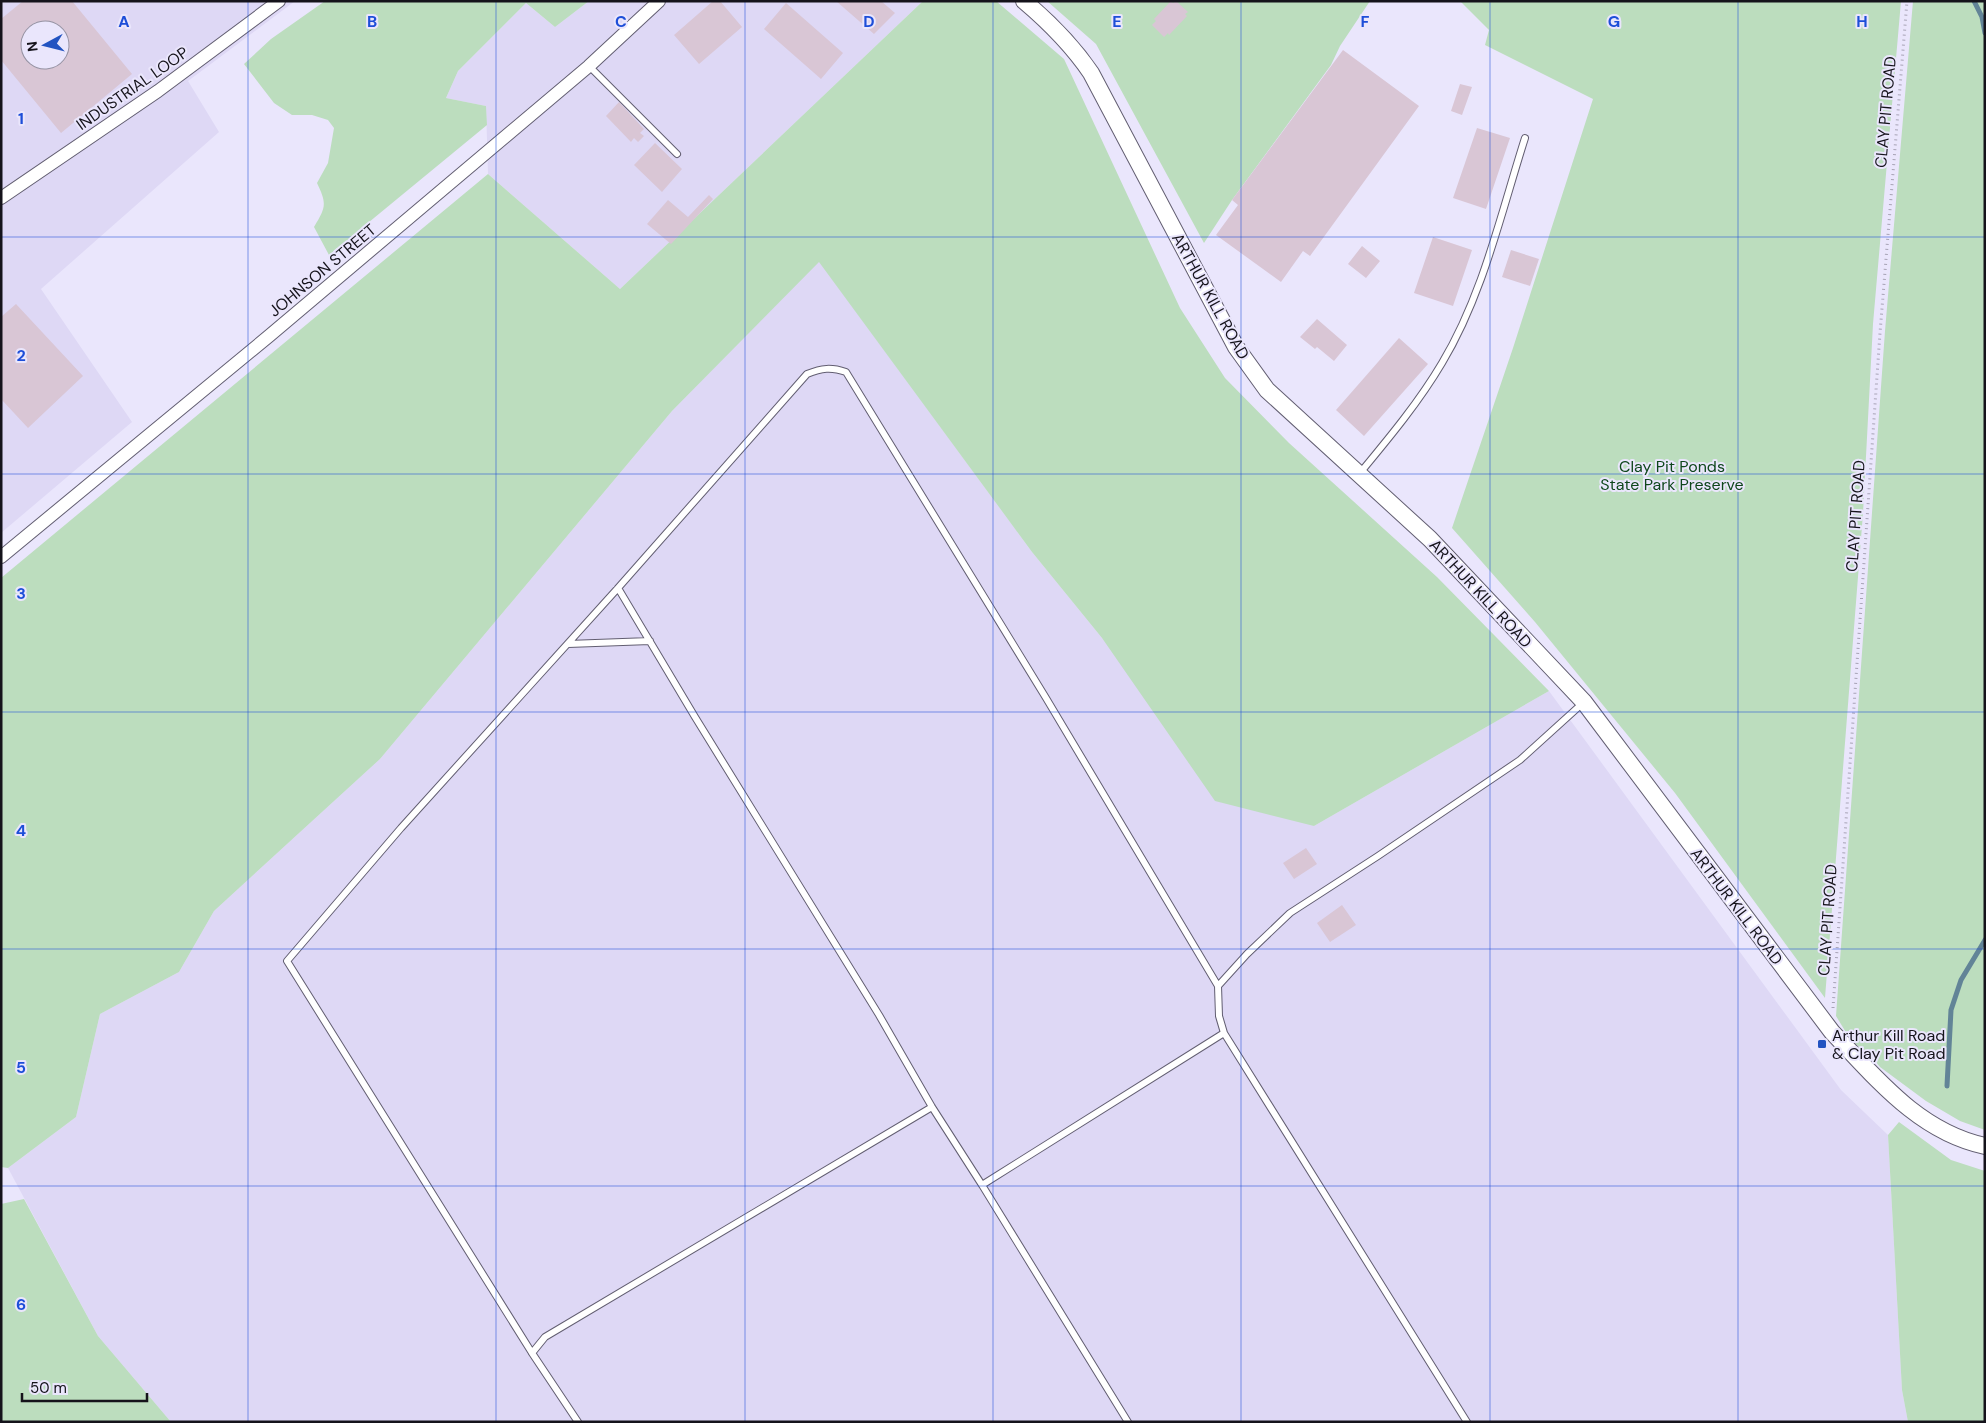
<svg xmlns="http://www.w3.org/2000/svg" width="1986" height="1423" font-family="'DM Sans',sans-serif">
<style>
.built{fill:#ded8f5;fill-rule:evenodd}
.green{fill:#bcddbe}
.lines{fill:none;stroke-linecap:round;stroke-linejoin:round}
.stream{stroke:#628497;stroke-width:5}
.building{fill:#d9c6d5;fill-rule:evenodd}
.service-casing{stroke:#625e71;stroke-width:8}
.minor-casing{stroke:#625e71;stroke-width:14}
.tertiary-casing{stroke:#625e71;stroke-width:18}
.path{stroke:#a7a3b5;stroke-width:3;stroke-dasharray:1 4;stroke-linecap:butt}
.service{stroke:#fff;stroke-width:6}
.minor{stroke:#fff;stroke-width:12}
.tertiary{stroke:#fff;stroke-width:16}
.grid{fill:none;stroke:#1d4ed8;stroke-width:1;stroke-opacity:0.55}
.poi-dot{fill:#2253c1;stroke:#eae6fc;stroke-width:2}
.labels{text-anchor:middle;stroke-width:4;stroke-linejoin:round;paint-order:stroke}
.street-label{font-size:16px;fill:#15131b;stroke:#eae6fc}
.park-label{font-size:16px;fill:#0e471b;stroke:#eae6fc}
.poi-label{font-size:16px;fill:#15131b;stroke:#eae6fc;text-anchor:start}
.grid-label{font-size:16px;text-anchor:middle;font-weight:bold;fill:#1d4ed8;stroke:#eae6fc;stroke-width:4;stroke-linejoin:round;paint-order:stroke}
</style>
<rect width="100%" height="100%" fill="#eae6fc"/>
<path class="built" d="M 1,1 L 295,1 L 188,81 L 219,132 L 41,289 L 132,422 L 1,533 ZM 30,30 L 60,30 L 60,60 L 30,60 Z
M 589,1 L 923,1 L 620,289 L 488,174 L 486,106 L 446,98 L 458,71 L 526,3 L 555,27 Z
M 819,261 L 1032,552 L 1102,638 L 1314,826 L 1549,691 L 1841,1090 L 1888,1135 L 1902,1390 L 1908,1422 L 171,1422 L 98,1336 L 8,1168 L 76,1117 L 100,1014 L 179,972 L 214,911 L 380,759 L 672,411 Z"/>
<path class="green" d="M 325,1 L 589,1 L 555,27 L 526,3 L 458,71 L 446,98 L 486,106 L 487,125 L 329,255 L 314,227 C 326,207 327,204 317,183 L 328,163 L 334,128 L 328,120 L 312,115 L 292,115 L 274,103 L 244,64 L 271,39 Z
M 923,1 L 996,1 L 1064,59 L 1180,308 L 1225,378 L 1289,443 L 1437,577 L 1549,691 L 1314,826 L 1215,801 L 1102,638 L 1032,552 L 819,262 L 672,411 L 380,759 L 214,911 L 179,972 L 100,1014 L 76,1117 L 8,1168 L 1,1167 L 1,578 L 488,174 L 620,289 Z
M 1047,1 L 1370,1 L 1340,46 L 1331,65 L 1232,200 L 1204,243 L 1096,44 Z
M 1460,1 L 1901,1 L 1873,324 L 1863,513 L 1825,998 L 1675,793 L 1535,622 L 1452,528 L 1513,348 L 1593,99 L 1485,45 L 1489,30 Z
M 1913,1 L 1985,1 L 1985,1130 L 1960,1121 L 1926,1101 L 1880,1067 L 1875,1061 L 1850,1039 L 1836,1016 L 1885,331 Z
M 1899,1122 L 1951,1160 L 1985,1171 L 1985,1422 L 1908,1422 L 1902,1390 L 1888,1135 Z
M 24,1199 L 98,1336 L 171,1422 L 1,1422 L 1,1204 Z"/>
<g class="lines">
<path class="stream" d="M 1974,1 L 1982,17 L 1985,33
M 1947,1086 L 1951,1010 L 1961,980 L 1985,940"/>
</g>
<path class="building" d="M 23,1 L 72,1 L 132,74 L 61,133 L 1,60 L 1,19 ZM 30,30 L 60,30 L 60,60 L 30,60 Z
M 713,1 L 720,1 L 742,27 L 699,64 L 674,35 Z
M 836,1 L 881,1 L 895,13 L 874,34 Z
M 1171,1 L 1173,3 L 1176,1 L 1188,12 L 1185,14 L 1187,16 L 1169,35 L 1168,33 L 1164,37 L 1152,25 L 1156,21 L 1154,19 Z
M 786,3 L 843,53 L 821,79 L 764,29 Z
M 1343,50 L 1419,106 L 1310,256 L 1303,251 L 1281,282 L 1216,235 L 1238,205 L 1232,200 Z
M 1460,84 L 1472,87 L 1462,115 L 1451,111 Z
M 619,102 L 644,129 L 640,133 L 644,136 L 638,142 L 634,138 L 631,142 L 606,116 Z
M 1477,128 L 1510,138 L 1486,209 L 1453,198 Z
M 655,143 L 682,169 L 662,192 L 634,165 Z
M 709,195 L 713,199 L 671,244 L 647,224 L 668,200 L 688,217 Z
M 1433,237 L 1472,250 L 1453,306 L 1414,293 Z
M 1362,246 L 1380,261 L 1366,278 L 1348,264 Z
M 1511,250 L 1539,259 L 1530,286 L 1502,277 Z
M 16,304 L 83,376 L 28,428 L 1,399 L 1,317 Z
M 1317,319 L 1347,345 L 1334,361 L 1317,347 L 1315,349 L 1300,337 Z
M 1399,338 L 1428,364 L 1364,436 L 1336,410 Z
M 1306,848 L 1317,864 L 1294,879 L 1283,863 Z
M 1342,905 L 1356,925 L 1330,942 L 1317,923 Z"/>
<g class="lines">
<defs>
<path id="service" d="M 589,66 L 677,154
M 1360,473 C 1389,438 1419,402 1442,363 C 1483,295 1501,213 1525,138
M 618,588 L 695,717 L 879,1015 L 932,1107 L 982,1185
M 568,644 L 650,641
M 1218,986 L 1247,954 L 1290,913 L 1378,856 L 1520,760 L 1584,702
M 532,1353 L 545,1337 L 932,1107
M 578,1422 L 532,1353 L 287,961 L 401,828 L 618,588 L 807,374 C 822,368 831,367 846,372 L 1046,698 L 1218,986 L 1219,1016 L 1224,1033 L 1467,1422
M 1128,1422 L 982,1185 L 1224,1033"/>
<path id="minor" d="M 1,198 L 158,91 L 279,1
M 1,557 L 269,336 L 589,66 L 659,1"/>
<path id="tertiary" d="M 1024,1 C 1050,23 1072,45 1091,73 L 1236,347 L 1267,390 L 1430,539 L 1584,702 L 1832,1032 C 1876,1078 1919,1132 1985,1146"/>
</defs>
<use href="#service" class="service-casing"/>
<use href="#minor" class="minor-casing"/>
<use href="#tertiary" class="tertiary-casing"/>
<path class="path" d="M 1833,1008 L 1880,333 L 1907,1"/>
<use href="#service" class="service"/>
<use href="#minor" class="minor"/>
<use href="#tertiary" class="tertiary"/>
</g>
<path class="grid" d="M 248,1 L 248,1422M 496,1 L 496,1422M 745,1 L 745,1422M 993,1 L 993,1422M 1241,1 L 1241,1422M 1490,1 L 1490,1422M 1738,1 L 1738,1422M 1,237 L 1985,237M 1,474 L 1985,474M 1,712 L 1985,712M 1,949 L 1985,949M 1,1186 L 1985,1186"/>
<rect class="poi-dot" x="1817" y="1039" width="10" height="10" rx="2.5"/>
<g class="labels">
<g class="street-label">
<text transform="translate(132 88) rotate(-35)" y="6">INDUSTRIAL LOOP</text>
<text transform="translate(1885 112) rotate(-85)" y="6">CLAY PIT ROAD</text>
<text transform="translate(322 270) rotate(-40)" y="6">JOHNSON STREET</text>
<text transform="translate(1211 296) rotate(61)" y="6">ARTHUR KILL ROAD</text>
<text transform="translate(1855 516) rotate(-86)" y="6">CLAY PIT ROAD</text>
<text transform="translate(1481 593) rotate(47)" y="6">ARTHUR KILL ROAD</text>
<text transform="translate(1737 906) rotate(53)" y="6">ARTHUR KILL ROAD</text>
<text transform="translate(1827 920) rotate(-86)" y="6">CLAY PIT ROAD</text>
</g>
<g class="park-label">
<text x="1672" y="472">Clay Pit Ponds<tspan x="1672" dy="18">State Park Preserve</tspan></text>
</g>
<g class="poi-label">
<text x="1832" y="1041">Arthur Kill Road<tspan x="1832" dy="18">&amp; Clay Pit Road</tspan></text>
</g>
</g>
<g class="grid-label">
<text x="124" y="27">A</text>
<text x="372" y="27">B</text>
<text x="621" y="27">C</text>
<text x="869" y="27">D</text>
<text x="1117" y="27">E</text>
<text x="1365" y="27">F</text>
<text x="1614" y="27">G</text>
<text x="1862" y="27">H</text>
<text x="21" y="124">1</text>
<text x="21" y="361">2</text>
<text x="21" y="599">3</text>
<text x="21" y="836">4</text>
<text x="21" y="1073">5</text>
<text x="21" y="1310">6</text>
</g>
<rect width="1986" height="1423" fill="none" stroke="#15131b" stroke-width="5"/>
<g transform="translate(45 45) rotate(263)"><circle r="24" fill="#eae6fc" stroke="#9592a2"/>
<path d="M0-4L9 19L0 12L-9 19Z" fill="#2253c1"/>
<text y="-8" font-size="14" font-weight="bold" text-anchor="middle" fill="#15131b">N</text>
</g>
<path d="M22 1393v8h125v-8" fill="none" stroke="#15131b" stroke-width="2.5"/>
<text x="30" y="1393" font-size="15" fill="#15131b" stroke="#eae6fc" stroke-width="4" paint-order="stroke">50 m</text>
</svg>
